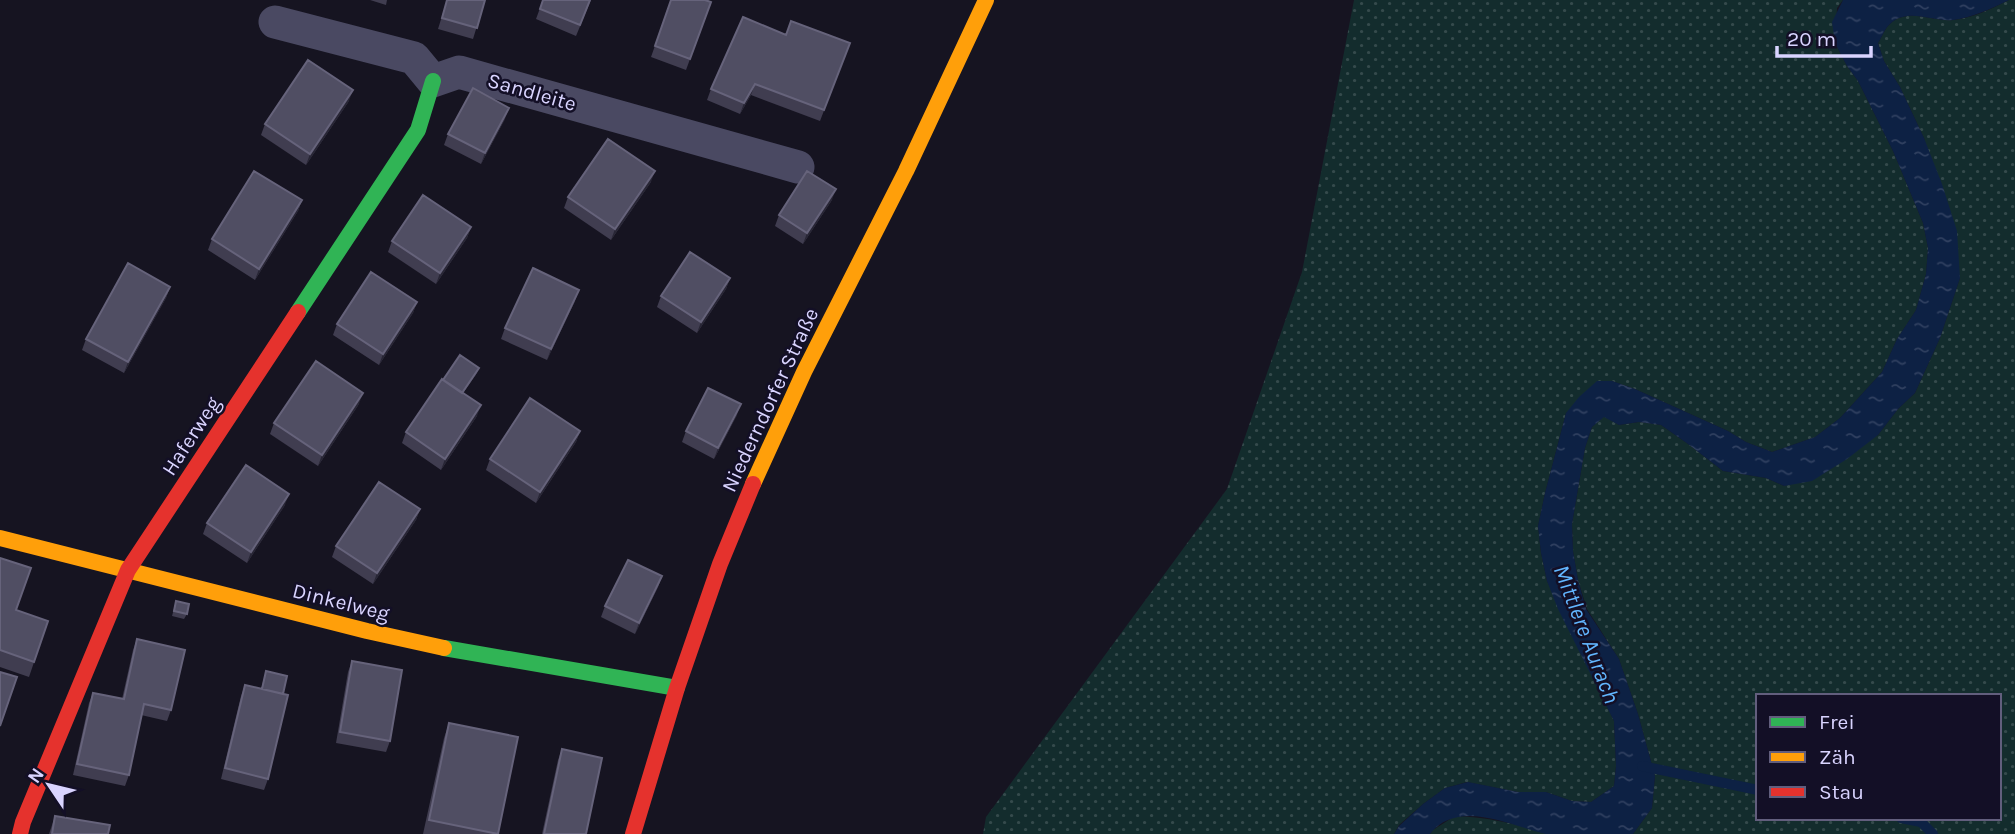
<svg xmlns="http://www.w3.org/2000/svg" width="2015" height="834" font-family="Karla,sans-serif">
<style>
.grass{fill:url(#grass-dots);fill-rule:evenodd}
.water{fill:url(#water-ripples)}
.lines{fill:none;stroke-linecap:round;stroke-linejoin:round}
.stream{stroke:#0d2144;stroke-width:10}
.street{stroke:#4a4962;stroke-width:33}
.fast{stroke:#30b455;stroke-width:16}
.slow{stroke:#ff9f0a;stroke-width:16}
.jam{stroke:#e5322d;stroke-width:16}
.wall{fill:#403d50}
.shaded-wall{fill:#282635}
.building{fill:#504e63;stroke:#66637b;stroke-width:2}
.labels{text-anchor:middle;stroke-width:5;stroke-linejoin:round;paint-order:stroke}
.street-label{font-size:21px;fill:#d9d4ff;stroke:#130f26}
.water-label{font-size:23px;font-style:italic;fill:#62b6ff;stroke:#130f26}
</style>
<defs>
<pattern id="grass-dots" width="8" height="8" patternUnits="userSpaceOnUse" patternTransform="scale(1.75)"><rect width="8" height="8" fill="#132c2d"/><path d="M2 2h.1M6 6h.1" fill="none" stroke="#354a4c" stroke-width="1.8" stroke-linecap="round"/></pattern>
<pattern id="water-ripples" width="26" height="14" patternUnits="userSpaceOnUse" patternTransform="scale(1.75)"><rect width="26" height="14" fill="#0d2144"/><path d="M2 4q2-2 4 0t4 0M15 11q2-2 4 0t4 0" fill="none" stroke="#304060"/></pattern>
</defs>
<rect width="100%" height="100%" fill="#161421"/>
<path class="grass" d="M 1354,0 L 1843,0 L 1837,8 L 1835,43 L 1847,66 L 1858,81 L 1893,151 L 1923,223 L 1928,248 L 1926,274 L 1916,310 L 1897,339 L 1882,372 L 1840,418 L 1815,437 L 1772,452 L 1746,442 L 1728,431 L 1635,389 L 1612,381 L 1566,413 L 1545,493 L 1538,526 L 1541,553 L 1547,581 L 1614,721 L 1616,766 L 1614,786 L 1591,802 L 1572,801 L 1546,792 L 1518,792 L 1467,782 L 1445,788 L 1423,804 L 1399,825 L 1394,834 L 983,834 L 986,817 L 1227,489 L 1302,272 Z
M 2009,0 L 2015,0 L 2015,834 L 1633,834 L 1652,808 L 1655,776 L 1638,714 L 1619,659 L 1587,609 L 1578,580 L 1573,551 L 1572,524 L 1585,448 L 1592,427 L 1604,416 L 1619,425 L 1639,422 L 1661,425 L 1688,444 L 1723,471 L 1766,478 L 1784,486 L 1878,435 L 1898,409 L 1915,393 L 1940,338 L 1960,278 L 1924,138 L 1900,87 L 1884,61 L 1878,43 C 1882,37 1885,28 1890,24 C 1908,7 1932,22 1953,20 C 1973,18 1991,9 2009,0 ZM 1758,696 L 1999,696 L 1999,818 L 1758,818 Z
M 1455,816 C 1487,817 1517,824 1548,834 L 1430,834 L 1433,830 Z"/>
<path class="water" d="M 1843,0 L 2009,0 C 1991,9 1973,17 1953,20 C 1932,22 1908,7 1890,24 C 1885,28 1882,37 1878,43 L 1884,61 L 1900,87 L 1924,138 L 1942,184 L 1957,231 L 1960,278 L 1940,338 L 1915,393 L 1898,409 L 1878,435 L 1847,459 L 1812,481 L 1784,486 L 1766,478 L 1723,471 L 1688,444 L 1661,425 L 1639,422 L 1619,425 L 1604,417 L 1592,427 L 1585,448 L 1572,524 L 1573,551 L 1578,580 L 1586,609 L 1619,659 L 1638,714 L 1655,776 L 1652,808 L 1633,834 C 1613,834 1593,834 1573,834 C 1565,834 1555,834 1546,834 C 1511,826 1458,798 1430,834 L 1394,834 L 1399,826 L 1423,804 L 1445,788 L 1468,782 L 1518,792 L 1546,792 L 1572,801 L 1591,802 L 1614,786 L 1616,766 L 1614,721 L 1558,609 L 1547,581 L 1541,553 L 1538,526 L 1545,493 L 1566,413 L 1579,397 L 1597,381 L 1612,381 L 1635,389 L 1728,431 L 1746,442 L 1772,452 L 1815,437 L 1840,418 L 1882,372 L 1897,339 L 1916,310 L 1926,274 L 1928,248 L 1923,223 L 1893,151 L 1858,81 L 1847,66 L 1835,43 L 1832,22 Z"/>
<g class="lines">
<path class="stream" d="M 1642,766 L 1758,790
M 1901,818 L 1921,822 L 1933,834"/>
<path class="street" d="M 275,22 L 414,58 L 433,81 L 459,72 L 798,167"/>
<path class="fast" d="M 298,312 L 418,130 L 433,81
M 444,648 L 677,688"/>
<path class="slow" d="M 753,484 L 804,372 L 906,171 L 986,0
M 0,538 L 367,631 L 444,648"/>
<path class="jam" d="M 20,834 L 23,822 L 128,570 L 298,312
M 633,834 L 677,688 L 720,564 L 753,484"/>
</g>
<path class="wall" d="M 370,0 L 387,0 L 386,5 Z
M 447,0 L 485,0 L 473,39 L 438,29 Z
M 543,0 L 591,0 L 576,36 L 536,19 Z
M 671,0 L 711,2 L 686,70 L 651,57 Z
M 786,35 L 850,43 L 820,121 L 751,95 L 740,114 L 707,100 L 711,89 Z
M 349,101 L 306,165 L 261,135 L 265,124 Z
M 505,119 L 481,164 L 444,145 L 448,134 Z
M 651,182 L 611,240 L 564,208 L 568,197 Z
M 302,200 L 298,211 L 255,280 L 208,250 L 212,239 Z
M 832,200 L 803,244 L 775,226 L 779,215 Z
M 471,227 L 467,238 L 436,284 L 388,252 L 392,241 Z
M 730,278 L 726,289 L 697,333 L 657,307 L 661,296 Z
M 170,287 L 166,298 L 124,373 L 82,350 L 86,339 Z
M 575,301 L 547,360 L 501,339 L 505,328 Z
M 417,302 L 413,313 L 379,365 L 333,335 L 337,324 Z
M 477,373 L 463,393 L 477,416 L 441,470 L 402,443 L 406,432 L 443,380 Z
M 359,404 L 318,466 L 270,434 L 274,423 Z
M 737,415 L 714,459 L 682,442 L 686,431 Z
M 580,431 L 576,442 L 536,503 L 486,470 L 490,459 Z
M 285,505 L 247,563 L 203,534 L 207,523 Z
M 420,509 L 416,520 L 373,584 L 332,557 L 336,546 Z
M 0,558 L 16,610 L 48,621 L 29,677 L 0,667 Z
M 662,576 L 658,587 L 635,634 L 601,617 L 605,606 Z
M 176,601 L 187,614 L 184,619 L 172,616 Z
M 137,639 L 171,710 L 167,721 L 141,715 L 129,775 L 125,786 L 73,775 L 89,703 L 93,693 L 122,699 L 133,650 Z
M 352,661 L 390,741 L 386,752 L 336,743 L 348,672 Z
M 266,671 L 283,694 L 268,779 L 264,790 L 221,779 L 241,696 L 245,685 L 261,689 Z
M 449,723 L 498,834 L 423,834 L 444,738 Z
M 562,749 L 586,834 L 542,834 L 558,760 Z
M 55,816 L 108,834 L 49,834 Z"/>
<path class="shaded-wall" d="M 755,84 L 751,95 L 740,114 L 744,103 Z
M 353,90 L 349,101 L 306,165 L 310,154 Z
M 509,108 L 505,119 L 481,164 L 485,153 Z
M 655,171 L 651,182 L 611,240 L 615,229 Z
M 836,189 L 832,200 L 803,244 L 807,233 Z
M 302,200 L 298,211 L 255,280 L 259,269 Z
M 471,227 L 467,238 L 436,284 L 440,273 Z
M 730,278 L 726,289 L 697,333 L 701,322 Z
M 170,287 L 166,298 L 124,373 L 128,362 Z
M 579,290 L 575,301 L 547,360 L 551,349 Z
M 417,302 L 413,313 L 379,365 L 383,354 Z
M 479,368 L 477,373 L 456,403 L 458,397 Z
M 363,393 L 359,404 L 318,466 L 322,455 Z
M 741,404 L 737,415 L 714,459 L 718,448 Z
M 481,405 L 477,416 L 441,470 L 445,459 Z
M 580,431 L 576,442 L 536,503 L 540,492 Z
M 289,494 L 285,505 L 247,563 L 251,552 Z
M 420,509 L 416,520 L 373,584 L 377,573 Z
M 662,576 L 658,587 L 635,634 L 639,623 Z"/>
<path class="building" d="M 447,0 L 485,0 L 477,28 L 442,18 Z
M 543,0 L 590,0 L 580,25 L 540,9 Z
M 671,0 L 705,0 L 711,2 L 690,59 L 655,46 Z
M 743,17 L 786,35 L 791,21 L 850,43 L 824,110 L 755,84 L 744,103 L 711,89 Z
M 308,60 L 353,90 L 310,154 L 265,124 Z
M 473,88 L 509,108 L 485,153 L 448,134 Z
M 608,139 L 655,171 L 615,229 L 568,197 Z
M 254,171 L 302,200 L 259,269 L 212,239 Z
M 807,171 L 836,189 L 807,233 L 779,215 Z
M 423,195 L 471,227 L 440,273 L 392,241 Z
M 690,252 L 730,278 L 701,322 L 661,296 Z
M 128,263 L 170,287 L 128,362 L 86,339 Z
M 533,268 L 579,290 L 551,349 L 505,328 Z
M 371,272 L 417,302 L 383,354 L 337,324 Z
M 460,355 L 479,368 L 462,393 L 443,380 Z
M 316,361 L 363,393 L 322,455 L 274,423 Z
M 442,379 L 481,405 L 445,459 L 406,432 Z
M 708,388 L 741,404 L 718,448 L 686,431 Z
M 530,398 L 580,431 L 540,492 L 490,459 Z
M 246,465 L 289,494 L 251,552 L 207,523 Z
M 379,482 L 420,509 L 377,573 L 336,546 Z
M 0,558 L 31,568 L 16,610 L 48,621 L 34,662 L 0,650 Z
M 628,560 L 662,576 L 639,623 L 605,606 Z
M 176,601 L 189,604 L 187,614 L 174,611 Z
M 137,639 L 185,650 L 171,710 L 144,704 L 129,775 L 77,764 L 93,693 L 124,699 Z
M 352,661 L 402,670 L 390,741 L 340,732 Z
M 266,671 L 287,676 L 283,694 L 262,689 Z
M 0,672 L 17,677 L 0,726 Z
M 245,685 L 288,695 L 268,779 L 225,768 Z
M 449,723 L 518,737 L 498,834 L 429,820 Z
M 562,749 L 602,758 L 586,834 L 544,834 Z
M 55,816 L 110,825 L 108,834 L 52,834 Z"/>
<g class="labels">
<g class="street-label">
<text transform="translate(532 92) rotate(16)" y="7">Sandleite</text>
<text transform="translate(770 400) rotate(-65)" y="7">Niederndorfer Straße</text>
<text transform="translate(191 436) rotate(-57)" y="7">Haferweg</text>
<text transform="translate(341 602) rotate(14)" y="7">Dinkelweg</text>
</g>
<g class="water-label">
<text transform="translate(1587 634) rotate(69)" y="8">Mittlere Aurach</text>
</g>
</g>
<rect x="1756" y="694" width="245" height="126" fill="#130f26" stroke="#625e7d" stroke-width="2"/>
<rect x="1770" y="717" width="35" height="10" fill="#30b455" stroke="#625e7d" stroke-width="2"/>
<text x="1819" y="729" font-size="21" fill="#d9d4ff">Frei</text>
<rect x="1770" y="752" width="35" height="10" fill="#ff9f0a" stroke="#625e7d" stroke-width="2"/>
<text x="1819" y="764" font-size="21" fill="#d9d4ff">Zäh</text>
<rect x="1770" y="787" width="35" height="10" fill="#e5322d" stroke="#625e7d" stroke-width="2"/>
<text x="1819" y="799" font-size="21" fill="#d9d4ff">Stau</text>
<g transform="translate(49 785) rotate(305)" stroke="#130f26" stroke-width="5" paint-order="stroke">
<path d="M0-5L12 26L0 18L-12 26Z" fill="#d9d4ff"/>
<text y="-10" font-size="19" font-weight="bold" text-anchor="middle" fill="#d9d4ff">N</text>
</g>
<path d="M1777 46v10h94v-10" fill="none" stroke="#d9d4ff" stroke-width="3.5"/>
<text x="1787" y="46" font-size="21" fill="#d9d4ff" stroke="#130f26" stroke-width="5" paint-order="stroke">20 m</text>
</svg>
